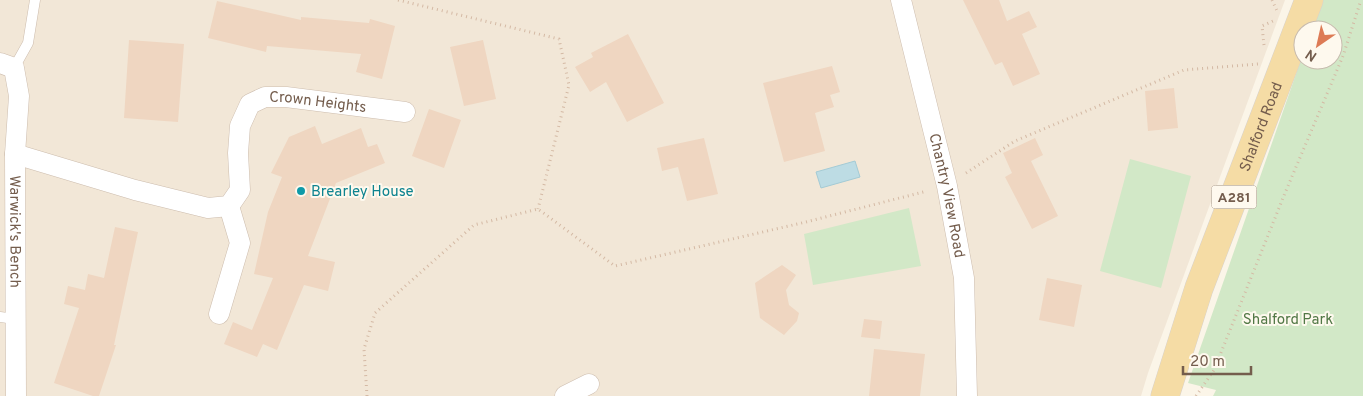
<svg xmlns="http://www.w3.org/2000/svg" width="1363" height="396" font-family="Overpass,sans-serif">
<style>
.residential{fill:#f2e7d7}
.green{fill:#d2e8c7}
.water{fill:#bddce4;stroke:#a4cbd5}
.building{fill:#efd6c1}
.lines{fill:none;stroke-linecap:round;stroke-linejoin:round}
.service-casing{stroke:#cdbdae;stroke-width:11}
.minor-casing{stroke:#cdbdae;stroke-width:21}
.primary-casing{stroke:#d8d2cd;stroke-width:29}
.path{stroke:#d4b9a4;stroke-width:3;stroke-dasharray:1 4;stroke-linecap:butt}
.service{stroke:#fff;stroke-width:10}
.minor{stroke:#fff;stroke-width:20}
.primary{stroke:#f5dca5;stroke-width:28}
.culture-dot{fill:#0f9aa8;stroke:#fef9ee;stroke-width:2}
.labels{text-anchor:middle;stroke-width:4;stroke-linejoin:round;paint-order:stroke}
.shield{fill:#fef9ee;stroke:#9d8c7d;stroke-width:1}
.shield-label{font-size:14px;font-weight:bold;fill:#745d4d}
.street-label{font-size:15px;fill:#745d4d;stroke:#fef9ee}
.culture-label{font-size:15px;fill:#0d838f;stroke:#fef9ee;text-anchor:start}
.park-label{font-size:15px;fill:#527846;stroke:#fef9ee}
</style>
<rect width="100%" height="100%" fill="#fbf5e8"/>
<path class="residential" d="M 0,0 L 1285,0 L 1148,373 L 1141,396 L 0,396 Z"/>
<path class="green" d="M 1322,0 L 1363,0 L 1363,396 L 1213,396 L 1216,390 L 1188,383 L 1303,54 L 1303,60 L 1333,60 L 1333,30 L 1311,30 Z
M 1130,159 L 1191,176 L 1161,288 L 1100,271 Z
M 909,208 L 921,266 L 813,285 L 804,234 Z"/>
<path class="water" d="M 855,161 L 860,177 L 821,188 L 816,172 Z"/>
<path class="building" d="M 963,0 L 999,0 L 1007,21 L 1029,11 L 1037,27 L 1022,34 L 1040,74 L 1013,86 L 1002,62 L 995,65 Z
M 217,1 L 301,20 L 301,17 L 369,23 L 370,19 L 395,26 L 382,79 L 356,72 L 361,54 L 267,46 L 266,52 L 208,38 Z
M 628,34 L 664,103 L 627,122 L 606,82 L 590,92 L 575,67 L 593,57 L 591,53 Z
M 129,40 L 184,44 L 178,122 L 124,118 Z
M 483,40 L 496,99 L 464,106 L 450,47 Z
M 832,66 L 840,92 L 830,95 L 834,107 L 815,113 L 825,151 L 784,162 L 763,83 Z
M 1174,88 L 1178,128 L 1148,131 L 1145,91 Z
M 429,109 L 461,120 L 444,168 L 412,156 Z
M 315,126 L 322,144 L 361,128 L 368,147 L 377,144 L 385,163 L 336,183 L 308,256 L 335,262 L 328,291 L 304,285 L 277,350 L 263,344 L 257,357 L 224,344 L 233,322 L 252,330 L 273,278 L 254,274 L 268,212 L 282,177 L 271,173 L 289,137 Z
M 704,138 L 718,194 L 687,201 L 678,167 L 662,171 L 657,148 Z
M 1035,138 L 1043,155 L 1031,161 L 1058,216 L 1032,229 L 1005,177 L 1012,173 L 1003,153 Z
M 115,227 L 138,232 L 114,345 L 116,345 L 99,396 L 93,396 L 54,383 L 79,308 L 64,304 L 68,286 L 85,290 L 88,274 L 104,278 Z
M 782,265 L 796,275 L 786,290 L 789,305 L 799,313 L 797,321 L 784,335 L 760,318 L 755,283 Z
M 1047,278 L 1082,285 L 1074,327 L 1039,320 Z
M 864,319 L 882,321 L 880,339 L 861,337 Z
M 874,349 L 925,354 L 920,396 L 869,396 Z"/>
<g class="lines">
<defs>
<path id="service" d="M 14,68 L 28,43 L 35,0
M 0,317 L 15,319"/>
<g id="minor">
<path id="s1" d="M 901,0 L 947,186 L 964,278 L 967,396"/>
<path id="s2" d="M 0,63 L 14,68 L 19,96 L 15,154 L 16,396"/>
<path id="s3" d="M 15,154 L 135,190 L 208,208 L 229,206 L 240,190 L 238,153 L 240,126 L 250,104 L 265,97 L 286,97 L 405,112"/>
<path d="M 219,314 L 240,243 L 229,206"/>
<path d="M 565,396 L 589,384"/>
</g>
<g id="primary">
<path id="s4" d="M 1165,396 L 1199,288 L 1309,0"/>
</g>
</defs>
<use href="#service" class="service-casing"/>
<use href="#minor" class="minor-casing"/>
<use href="#primary" class="primary-casing"/>
<path class="path" d="M 398,0 L 559,39 L 569,85 L 538,209
M 1272,0 L 1278,13
M 1264,45 L 1262,26 L 1273,21
M 966,173 L 1015,141 L 1184,70 L 1258,64
M 367,396 L 364,349 L 375,313 L 474,225 L 538,209 L 615,266 L 806,222 L 927,191
M 1196,396 L 1214,370 L 1285,193 L 1343,56 L 1361,0"/>
<use href="#service" class="service"/>
<use href="#minor" class="minor"/>
<use href="#primary" class="primary"/>
</g>
<circle class="culture-dot" cx="301" cy="191" r="5"/>
<g class="labels">
<rect class="shield" x="1211.5" y="185.5" width="45" height="23" rx="4"/>
<g class="shield-label">
<text x="1234" y="202">A281</text>
</g>
<g class="street-label">
<text dy="5" stroke="none"><textPath href="#s3" startOffset="399">Crown Heights</textPath></text>
<text dy="5" stroke="none"><textPath href="#s4" startOffset="286">Shalford Road</textPath></text>
<text dy="5" stroke="none"><textPath href="#s1" startOffset="201">Chantry View Road</textPath></text>
<text dy="5" stroke="none"><textPath href="#s2" startOffset="179">Warwick's Bench</textPath></text>
</g>
<g class="culture-label">
<text x="311" y="196">Brearley House</text>
</g>
<g class="park-label">
<text x="1288" y="324">Shalford Park</text>
</g>
</g>
<g transform="translate(1318 45) rotate(214)"><circle r="24" fill="#fef9ee" stroke="#c7bbae"/>
<path d="M0-4L9 19L0 12L-9 19Z" fill="#dd7b55"/>
<text y="-8" font-size="14" font-weight="bold" text-anchor="middle" fill="#745d4d">N</text>
</g>
<path d="M1183 366v8h68v-8" fill="none" stroke="#745d4d" stroke-width="2.5"/>
<text x="1190" y="366" font-size="15" fill="#745d4d" stroke="#fef9ee" stroke-width="4" paint-order="stroke">20 m</text>
</svg>
